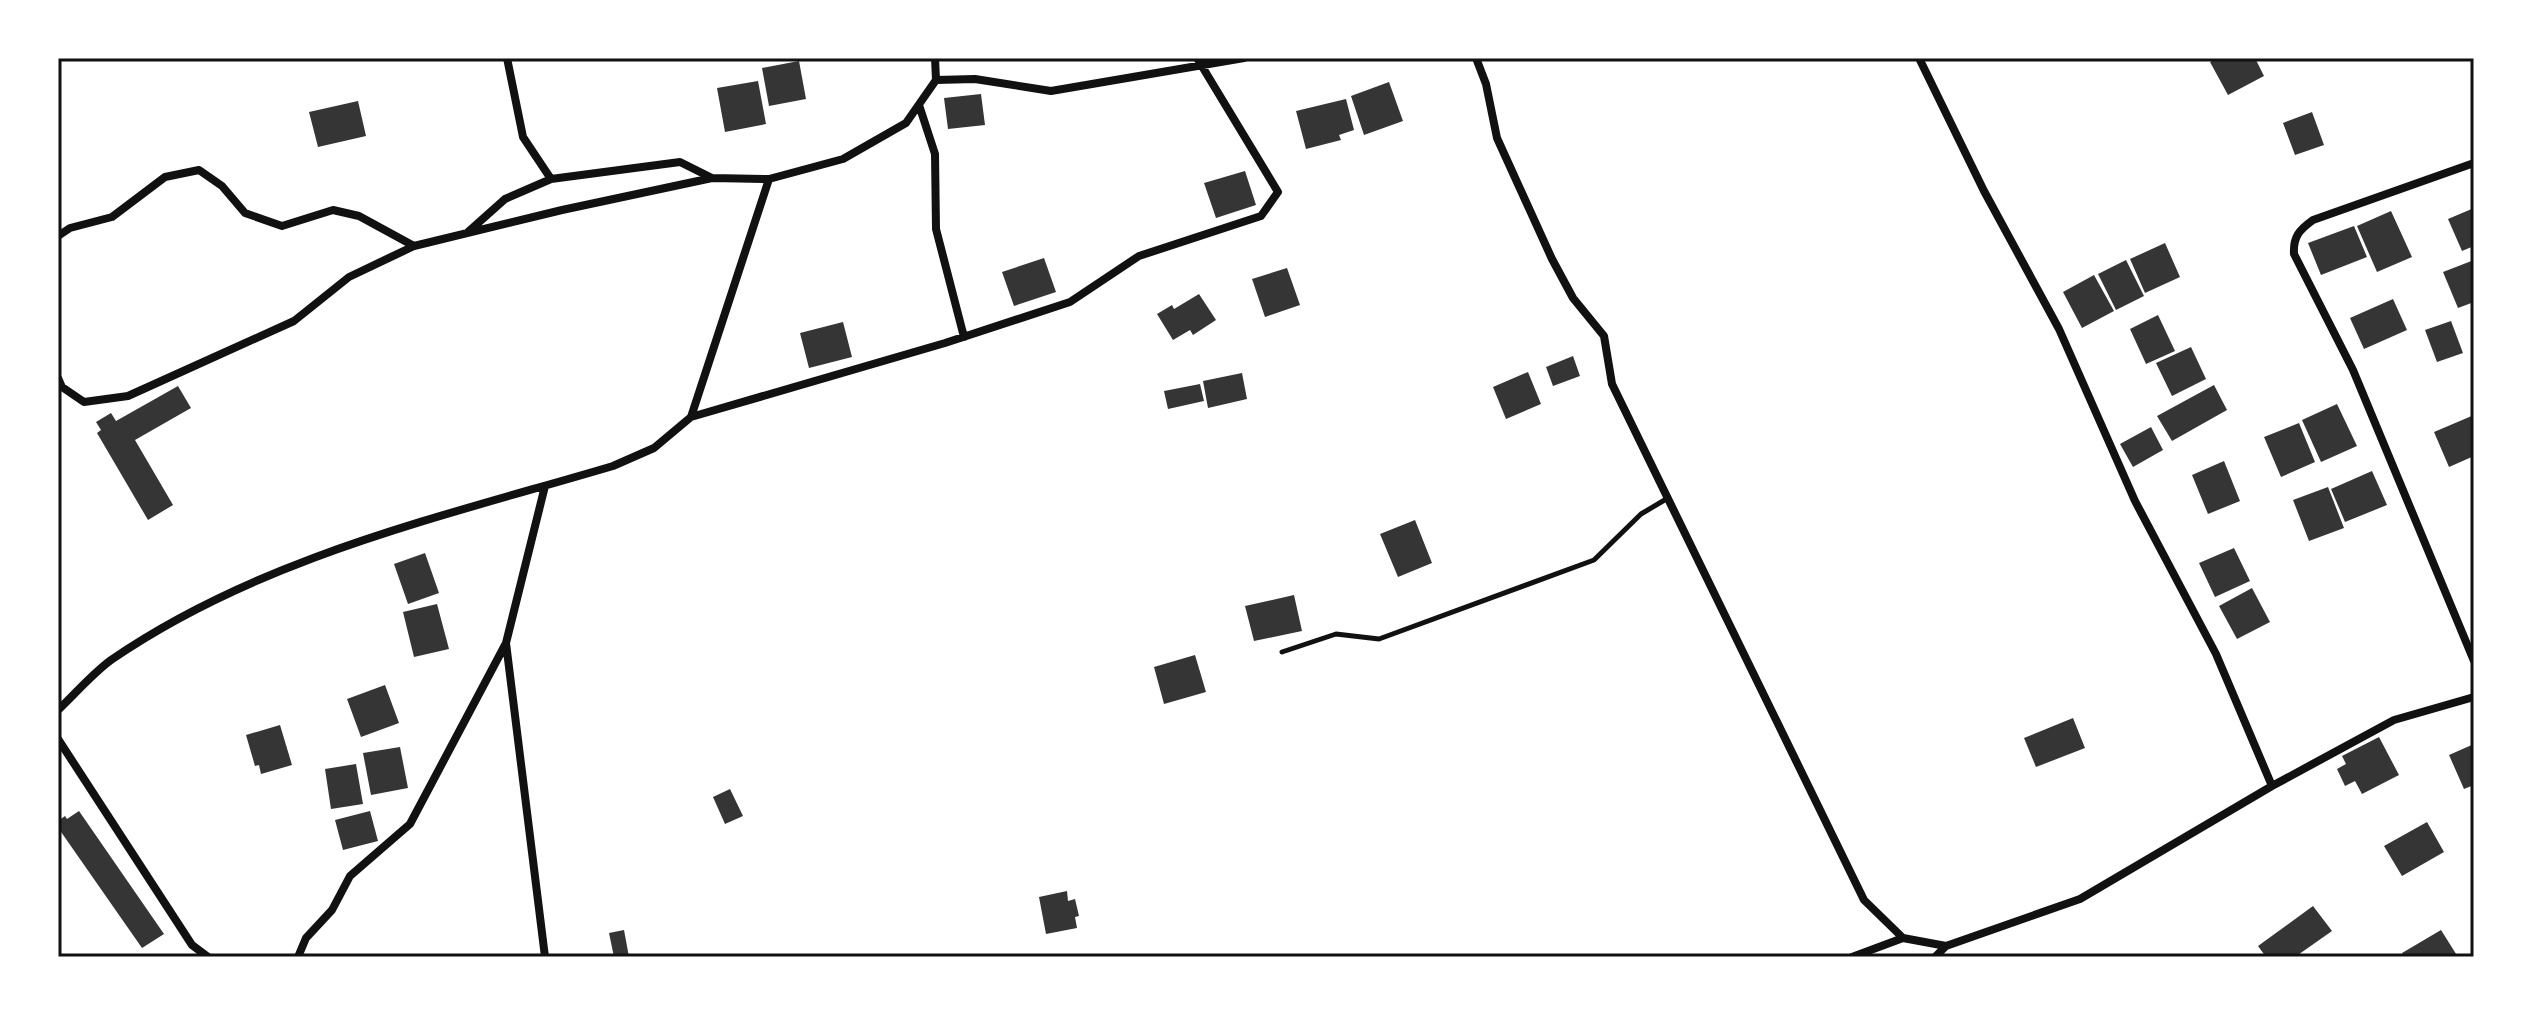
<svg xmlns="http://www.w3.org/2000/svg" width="2532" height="1015" font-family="'Alegreya Sans',sans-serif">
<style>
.building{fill:#353535}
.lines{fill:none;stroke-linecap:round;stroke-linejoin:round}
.service{stroke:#111;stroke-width:5}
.minor{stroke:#111;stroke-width:8}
.neatline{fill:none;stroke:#111;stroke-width:3}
</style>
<rect width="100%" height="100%" fill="#fff"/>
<path class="building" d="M 2217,58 L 2255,58 L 2264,76 L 2228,95 L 2210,62 Z
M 799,61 L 806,99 L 769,106 L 762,68 Z
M 758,81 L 766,124 L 725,132 L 717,88 Z
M 1389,82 L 1403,121 L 1364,135 L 1351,96 Z
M 981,94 L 985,125 L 948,129 L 944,98 Z
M 1346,99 L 1354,130 L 1339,135 L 1341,140 L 1306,149 L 1296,111 Z
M 358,101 L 366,136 L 318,147 L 309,112 Z
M 2312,112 L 2324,145 L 2295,155 L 2283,123 Z
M 1245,171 L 1256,205 L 1216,218 L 1204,183 Z
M 2474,208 L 2474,246 L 2462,251 L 2448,219 Z
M 2391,211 L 2412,257 L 2377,272 L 2357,226 Z
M 2354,226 L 2367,257 L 2321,275 L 2308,243 Z
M 2165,243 L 2180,277 L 2145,293 L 2130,259 Z
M 1044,258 L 1056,292 L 1014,306 L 1002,272 Z
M 2126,260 L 2144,296 L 2116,310 L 2098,274 Z
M 2474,260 L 2474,302 L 2458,308 L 2443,272 Z
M 1287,268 L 1300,305 L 1265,317 L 1252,279 Z
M 2094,275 L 2114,311 L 2082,328 L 2063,292 Z
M 1199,294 L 1216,320 L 1193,335 L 1190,330 L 1173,340 L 1157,314 L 1172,305 L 1174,309 Z
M 2393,299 L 2407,330 L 2364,349 L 2350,318 Z
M 2158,315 L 2175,351 L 2146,364 L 2130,329 Z
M 2451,321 L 2463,353 L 2437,362 L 2425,330 Z
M 843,322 L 852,357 L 809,368 L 800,333 Z
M 2191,347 L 2206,379 L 2172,396 L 2156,363 Z
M 1573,356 L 1580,376 L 1553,386 L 1546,367 Z
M 1528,372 L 1541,404 L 1506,419 L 1493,387 Z
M 1242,373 L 1247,399 L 1208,408 L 1203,381 Z
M 1200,384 L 1204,401 L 1168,409 L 1164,391 Z
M 2214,385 L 2227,410 L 2172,441 L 2157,416 Z
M 178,386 L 191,408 L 135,440 L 173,505 L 148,520 L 97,433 L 101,430 L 96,422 L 111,413 L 116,421 Z
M 2337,404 L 2357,446 L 2321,462 L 2302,420 Z
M 2474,415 L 2474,456 L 2449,467 L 2434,432 Z
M 2299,423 L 2315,462 L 2281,477 L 2264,437 Z
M 2151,427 L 2163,450 L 2133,467 L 2120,444 Z
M 2224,461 L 2240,501 L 2208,514 L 2192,475 Z
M 2372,471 L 2387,505 L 2345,522 L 2331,489 Z
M 2328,487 L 2344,528 L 2309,541 L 2293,500 Z
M 1415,520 L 1432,563 L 1398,577 L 1380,534 Z
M 2234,548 L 2250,581 L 2215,597 L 2199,563 Z
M 425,553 L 439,593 L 408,604 L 394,564 Z
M 2252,588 L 2270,622 L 2237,639 L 2219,606 Z
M 1294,595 L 1302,631 L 1254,641 L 1245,606 Z
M 437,604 L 449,649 L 414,657 L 403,612 Z
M 1195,655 L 1206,692 L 1164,704 L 1154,667 Z
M 385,685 L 399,723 L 361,737 L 347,699 Z
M 2073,718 L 2085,748 L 2036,767 L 2024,738 Z
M 280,725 L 292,765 L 261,774 L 259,765 L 255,766 L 246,735 Z
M 2379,737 L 2399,775 L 2362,794 L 2355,781 L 2345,786 L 2337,769 L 2346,764 L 2342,756 Z
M 2474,744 L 2474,785 L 2464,789 L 2449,755 Z
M 400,747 L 408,788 L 371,795 L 363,753 Z
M 356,764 L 363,804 L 331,809 L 325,769 Z
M 730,789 L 743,816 L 725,824 L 713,797 Z
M 79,811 L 164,934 L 142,948 L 59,829 L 58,821 L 65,816 L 67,819 Z
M 370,811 L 378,841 L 343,850 L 335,820 Z
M 2427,822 L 2444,852 L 2402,876 L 2384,846 Z
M 1067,891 L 1068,901 L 1075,899 L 1079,916 L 1075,917 L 1077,928 L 1046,934 L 1039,897 Z
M 2313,906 L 2332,931 L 2295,957 L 2266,957 L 2258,946 Z
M 624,930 L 629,957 L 614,957 L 609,933 Z
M 2441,930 L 2458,957 L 2404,957 L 2402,953 Z"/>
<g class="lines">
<path class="service" d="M 1282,652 L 1336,634 L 1379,639 L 1594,560 L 1641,514 L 1668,498"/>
<path class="minor" d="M 507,58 L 523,137 L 551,179
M 935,58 L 936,80
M 1476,58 L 1486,84 L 1497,138 L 1552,259 L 1573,298 L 1604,336 L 1612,384 L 1864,900 L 1903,938 L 1946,946
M 1919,58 L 1984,191 L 2059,329 L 2135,501 L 2216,654 L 2272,786
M 919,105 L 935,154 L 936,229 L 964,337
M 2474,163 L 2313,220 C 2299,230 2293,237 2294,254 L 2353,370 L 2474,661
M 468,232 L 505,199 L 551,179 L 680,162 L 712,178
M 58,236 L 70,228 L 112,217 L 165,177 L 199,170 L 222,186 L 245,213 L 282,226 L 333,210 L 359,216 L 414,246
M 58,378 L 62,387 L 84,402 L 128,396 L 294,321 L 349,277 L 414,246 L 562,210 L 712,178 L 769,179 L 843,159 L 906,123 L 936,80 L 975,79 L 1051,91 L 1244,58
M 691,417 L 769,179
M 58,710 C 75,694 92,674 111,660 C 261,557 441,517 613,466 L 654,448 L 691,417 L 945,343 L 1070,302 L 1139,256 L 1261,216 L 1278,192 L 1197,58
M 58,739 L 192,945 L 208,957
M 298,957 L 306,938 L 332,910 L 350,876 L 410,824 L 505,645
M 545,957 L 506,643 L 545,486
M 1852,957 L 1903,938
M 1935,957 L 1946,946 L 2080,899 L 2272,786 L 2394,720 L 2474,697"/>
</g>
<rect width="2532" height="1015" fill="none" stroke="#ffffff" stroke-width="120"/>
<rect x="60" y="60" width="2412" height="895" class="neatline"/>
</svg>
